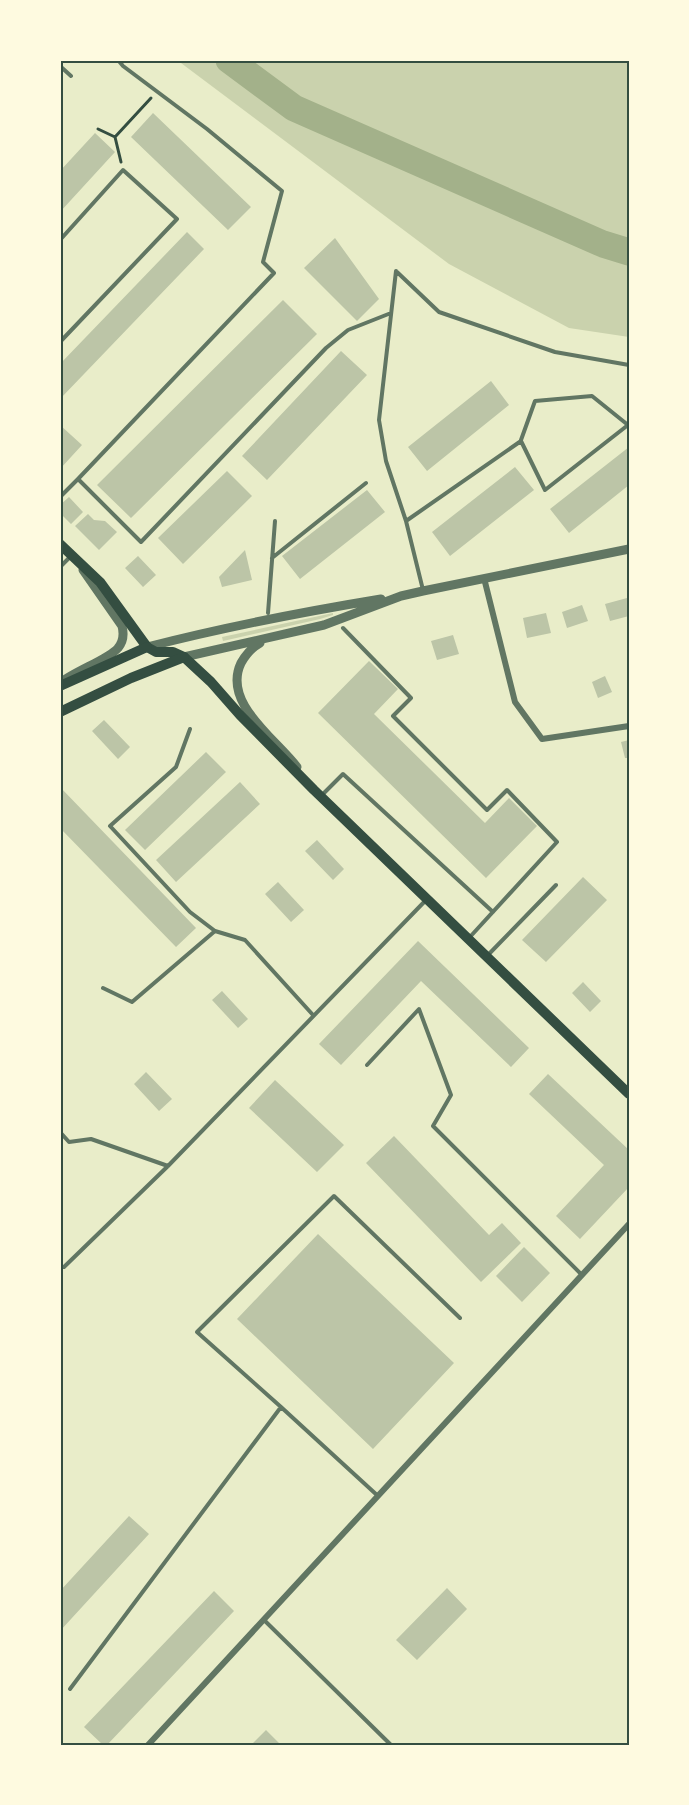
<svg xmlns="http://www.w3.org/2000/svg" width="689" height="1805" font-family="Lato,sans-serif">
<style>
.green{fill:#cad2ad}
.lines{fill:none;stroke-linecap:round;stroke-linejoin:round}
.river{stroke:#a3b18a;stroke-width:27}
.building{fill:#bcc5a7}
.path{stroke:#344e41;stroke-width:3}
.service{stroke:#617663;stroke-width:4}
.minor{stroke:#617663;stroke-width:6}
.tertiary{stroke:#617663;stroke-width:9}
.secondary{stroke:#344e41;stroke-width:10}
.primary{stroke:#344e41;stroke-width:10}
.neatline{fill:none;stroke:#344e41;stroke-width:2}
</style>
<rect width="100%" height="100%" fill="#e9edc9"/>
<path class="green" d="M 177,60 L 629,60 L 629,337 L 569,328 L 449,264 Z
M 333,613 L 333,615 L 320,619 L 223,641 L 222,637 Z"/>
<g class="lines">
<path class="river" d="M 229,60 L 294,108 L 603,244 L 629,252"/>
</g>
<path class="building" d="M 153,113 L 251,207 L 228,230 L 131,137 Z
M 95,133 L 115,152 L 60,212 L 60,171 Z
M 187,232 L 204,249 L 60,399 L 60,364 Z
M 335,238 L 379,299 L 357,321 L 304,268 Z
M 283,300 L 317,334 L 131,518 L 97,485 Z
M 341,351 L 367,375 L 267,480 L 242,456 Z
M 491,381 L 509,405 L 427,471 L 408,447 Z
M 60,425 L 82,445 L 60,469 Z
M 629,447 L 629,485 L 569,533 L 550,509 Z
M 515,467 L 534,490 L 450,556 L 432,532 Z
M 227,471 L 252,496 L 183,564 L 158,538 Z
M 367,490 L 385,512 L 300,579 L 282,556 Z
M 69,497 L 83,512 L 71,524 L 60,513 L 60,505 Z
M 88,514 L 94,520 L 105,521 L 117,532 L 99,550 L 75,526 Z
M 245,550 L 252,580 L 222,587 L 219,577 Z
M 138,556 L 156,575 L 143,587 L 125,568 Z
M 627,598 L 629,616 L 610,621 L 605,604 Z
M 582,605 L 588,621 L 567,628 L 562,612 Z
M 546,613 L 551,633 L 527,638 L 523,618 Z
M 453,635 L 459,654 L 437,660 L 431,641 Z
M 369,661 L 398,689 L 374,714 L 485,823 L 509,798 L 537,826 L 486,878 L 318,713 Z
M 605,676 L 612,692 L 598,698 L 592,682 Z
M 104,720 L 130,747 L 118,759 L 92,731 Z
M 629,740 L 629,758 L 625,758 L 621,742 Z
M 206,752 L 226,772 L 145,850 L 125,830 Z
M 240,782 L 260,804 L 176,882 L 156,860 Z
M 60,787 L 196,928 L 176,947 L 60,828 Z
M 317,840 L 344,869 L 333,880 L 305,851 Z
M 583,877 L 607,900 L 546,962 L 522,940 Z
M 278,882 L 304,910 L 291,922 L 265,894 Z
M 418,941 L 529,1048 L 511,1067 L 421,981 L 341,1065 L 319,1044 Z
M 583,982 L 601,1001 L 590,1012 L 572,993 Z
M 222,991 L 248,1019 L 238,1028 L 212,1000 Z
M 146,1072 L 172,1099 L 159,1111 L 134,1084 Z
M 548,1074 L 629,1150 L 629,1187 L 580,1239 L 556,1216 L 604,1165 L 529,1094 Z
M 275,1080 L 344,1145 L 317,1172 L 249,1108 Z
M 394,1136 L 489,1235 L 502,1223 L 521,1243 L 481,1282 L 366,1163 Z
M 318,1234 L 454,1363 L 373,1449 L 237,1319 Z
M 524,1247 L 550,1273 L 522,1302 L 496,1276 Z
M 129,1516 L 149,1534 L 60,1631 L 60,1591 Z
M 447,1588 L 467,1609 L 417,1660 L 396,1640 Z
M 214,1591 L 234,1611 L 107,1745 L 103,1745 L 84,1727 Z
M 266,1730 L 281,1745 L 251,1745 Z"/>
<g class="lines">
<path class="path" d="M 98,129 L 115,137 L 151,98
M 115,137 L 121,162"/>
<path class="service" d="M 60,66 L 71,76
M 60,240 L 123,170 L 177,219 L 60,342
M 396,271 L 379,420 L 386,461 L 406,521 L 423,590
M 397,272 L 439,312 L 555,352 L 629,365
M 521,440 L 535,401 L 592,396 L 628,425
M 78,479 L 274,273 L 263,262 L 282,191 L 207,129 L 123,66 L 118,60
M 60,497 L 78,479 L 141,542 L 326,348 L 348,330 L 391,313
M 406,521 L 521,441 L 545,490 L 628,425
M 272,558 L 366,483
M 60,567 L 71,556
M 268,613 L 275,521
M 343,628 L 411,698 L 393,716 L 487,810 L 507,790 L 557,842 L 469,938
M 190,729 L 176,767 L 110,826 L 190,912 L 215,931 L 245,940 L 313,1015
M 321,796 L 343,774 L 493,912
M 487,956 L 556,885
M 103,988 L 132,1002 L 215,931
M 367,1065 L 419,1009 L 451,1095 L 433,1126 L 582,1275
M 60,1132 L 69,1142 L 91,1139 L 168,1166
M 60,1267 L 64,1267 L 168,1166 L 427,899
M 281,1407 L 197,1332 L 334,1196 L 460,1318
M 264,1620 L 391,1745
M 70,1689 L 281,1407 L 378,1496"/>
<path class="minor" d="M 484,578 L 515,702 L 542,739 L 629,726
M 148,1745 L 629,1224"/>
<path class="tertiary" d="M 260,643 C 251,648 246,654 241,663 C 222,703 275,738 297,767
M 147,647 C 225,627 302,612 381,599
M 184,657 L 324,625 L 401,596 L 423,591 L 629,549
M 60,683 C 75,671 109,659 118,648 C 124,641 124,634 122,626 L 83,570"/>
<path class="secondary" d="M 60,544 L 100,582 L 147,647 L 156,652 L 173,652 L 184,657 L 211,682 L 240,715 L 314,790 L 629,1094"/>
<path class="primary" d="M 60,686 L 147,647
M 60,712 L 131,678 L 184,657"/>
</g>
<rect width="689" height="1805" fill="none" stroke="#fefae0" stroke-width="123"/>
<rect x="62" y="62" width="566" height="1682" class="neatline"/>
</svg>
